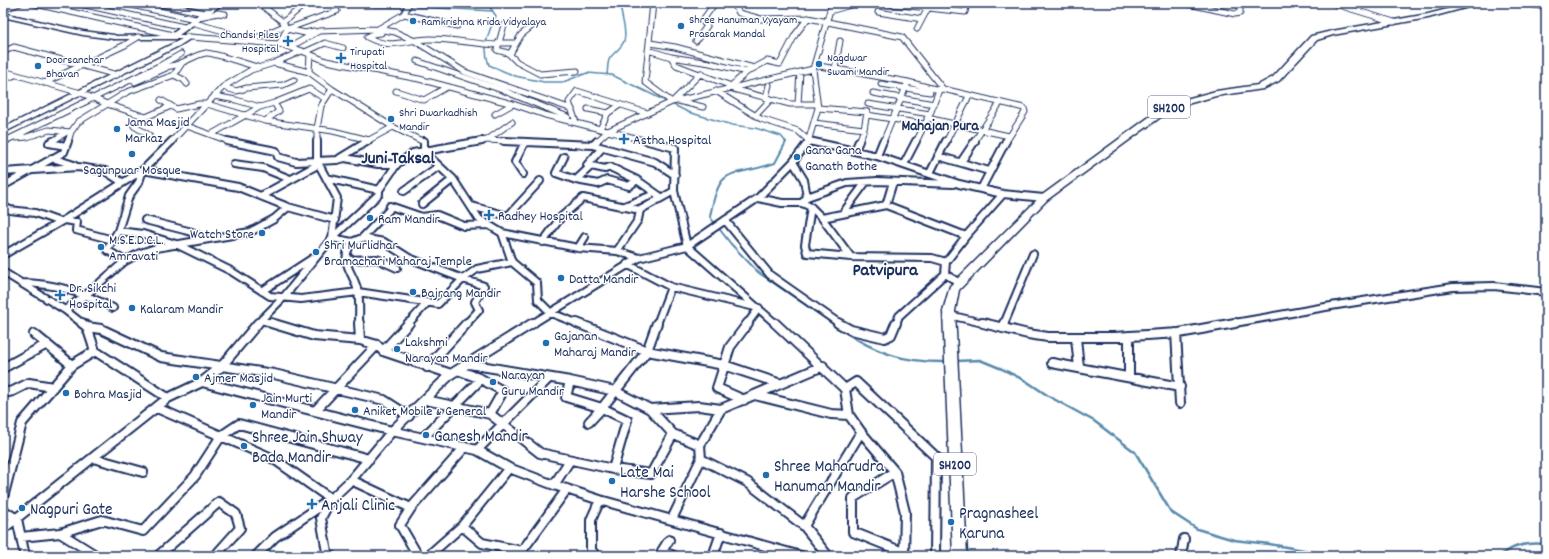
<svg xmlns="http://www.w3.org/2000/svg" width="1549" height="559" font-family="Dekko,sans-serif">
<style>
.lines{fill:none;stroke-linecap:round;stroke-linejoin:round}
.stream-far2{stroke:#5789ac;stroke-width:1.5}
.stream-far1{stroke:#5789ac;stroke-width:2}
.stream{stroke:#5789ac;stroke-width:2.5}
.minor-far2-casing{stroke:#1b2f5e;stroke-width:7}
.minor-far1-casing{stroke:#1b2f5e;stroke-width:10}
.minor-casing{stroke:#1b2f5e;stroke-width:12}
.secondary-casing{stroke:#1b2f5e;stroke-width:3}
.primary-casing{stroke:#1b2f5e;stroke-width:3}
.minor-far2{stroke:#fff;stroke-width:5}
.minor-far1{stroke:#fff;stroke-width:6}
.minor{stroke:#fff;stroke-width:8}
.secondary{fill:#fff;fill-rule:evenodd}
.primary{fill:#fff;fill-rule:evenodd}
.poi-dot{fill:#1f6fb2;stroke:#fff;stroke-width:1.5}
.labels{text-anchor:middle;stroke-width:3;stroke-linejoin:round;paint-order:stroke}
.far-poi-label{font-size:12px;fill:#1b2f5e;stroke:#fff;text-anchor:start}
.shield{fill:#fff;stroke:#5f6d8e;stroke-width:1}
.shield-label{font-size:13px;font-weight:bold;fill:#1b2f5e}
.poi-label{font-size:14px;fill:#1b2f5e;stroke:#fff;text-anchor:start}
.far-district-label{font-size:15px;font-weight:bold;fill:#1b2f5e;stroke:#fff}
.near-poi-label{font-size:17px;fill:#1b2f5e;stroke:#fff;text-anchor:start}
.district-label{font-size:18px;font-weight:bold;fill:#1b2f5e;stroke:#fff}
</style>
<rect width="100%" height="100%" fill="#fff"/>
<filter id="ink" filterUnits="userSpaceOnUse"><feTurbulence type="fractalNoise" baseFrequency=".025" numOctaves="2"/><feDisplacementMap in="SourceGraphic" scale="8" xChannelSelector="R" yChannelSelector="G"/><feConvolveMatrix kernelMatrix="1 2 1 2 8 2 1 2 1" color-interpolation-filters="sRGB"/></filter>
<g filter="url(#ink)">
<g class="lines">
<path class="stream-far2" d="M 349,3 L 375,7 L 418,7 L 493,11
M 487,3 L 496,16 C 488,33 482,46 489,65 L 515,76 L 544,82 L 563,82 L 587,73 L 612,75 L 688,112 L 732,125 L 755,128 L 781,136 L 786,142
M 607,74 C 608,70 607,62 610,58 C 614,52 621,49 624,41 C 628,28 619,15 621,3"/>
<path class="stream-far1" d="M 785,141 L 786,142 L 775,163 C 731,179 720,161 710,217 L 731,244 L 759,273 L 833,324"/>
<path class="stream" d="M 832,323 L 836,326
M 840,329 C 876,353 904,363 948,362
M 956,361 L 980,360 L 1002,369 L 1026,381 L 1050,397 L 1094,421 L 1135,452 L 1171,512 L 1197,529 L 1234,540 L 1269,544 L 1338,556
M 1500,556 C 1513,545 1529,542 1546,544"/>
<defs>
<path id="minor-far2" d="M 31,3 L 173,35
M 76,3 L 184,27
M 157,3 L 204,13
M 189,3 L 211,8
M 259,3 L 283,22 L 287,29 L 279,44
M 409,3 L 404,14 L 457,26
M 653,3 L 645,82 L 672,102 L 701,73
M 733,3 L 739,13 L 761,19 L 808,18 L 902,37 L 943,89
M 882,3 L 965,12 L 967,3
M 1184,3 L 1235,14 L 1240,13 L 1240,3
M 1332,3 L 1394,22
M 1523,3 L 1546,7
M 127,4 L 195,19
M 3,10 L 20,3
M 830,11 L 854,4 L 876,3
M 878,12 L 922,19
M 199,17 L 218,13 L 225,14
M 191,22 L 227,32 L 237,40
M 283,22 L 304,5
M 504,25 L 497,50 L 508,53 L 517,62 L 540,74 L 577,71
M 287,29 L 337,11
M 287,29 L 305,33 L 314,31
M 378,29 L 404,14
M 917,29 L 928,8
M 381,33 L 373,34 L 367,37 C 393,51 404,39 430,39 C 452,39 475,44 497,45
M 190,37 L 279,44 L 302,51 L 326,61 L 419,79 L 513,104 L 545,115 L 651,142
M 249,41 L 284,26
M 696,41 L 707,26 L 702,21 L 715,3
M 498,43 L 516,43
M 650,43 L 675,47 L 754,68
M 290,47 L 319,31 L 378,29 L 395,32 L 415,41 L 465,72 L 572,109
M 648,50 L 671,57 L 676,65 L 734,87
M 3,52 L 14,47 L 117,75
M 305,52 L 325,43 L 343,48
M 310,54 L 309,72 L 332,89 L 393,127 L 424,142
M 510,54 L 521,35 L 532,26
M 671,57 L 710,63 L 747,72
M 417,61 L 502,90 L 568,117
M 274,63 L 309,72
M 161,65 L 181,54
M 814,65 L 908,82 L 939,90 L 943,89 L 1024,108 L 1025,112 L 1006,142
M 835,69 L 840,41
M 3,71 L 81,93 L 107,104 L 146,117 L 171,106
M 174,75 L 184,80 L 187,84
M 3,80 L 15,75
M 135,82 L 166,68
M 44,83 L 125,45 L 138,37
M 881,84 L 930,92
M 732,85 L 747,72 L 767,61 L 780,64 L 795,35 L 808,18
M 223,87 L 236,91 L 247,88 L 283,85 L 294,80
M 733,89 L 790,104 L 817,104
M 396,91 L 424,100 L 447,87
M 716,91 L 761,119 L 798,131 L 809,141 L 813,142
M 873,93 L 934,104
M 214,96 L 236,100 L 260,107 L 274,103 L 279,111 L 265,121
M 766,97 L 769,85
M 161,100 L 176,109 L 199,104 L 207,104 L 265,121 L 333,131 L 369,140 L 393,127
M 678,101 L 703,107
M 274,103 L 309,89 L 324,98
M 798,104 L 800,72
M 868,104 L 930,114
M 818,108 L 867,112 L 864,129 L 859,142
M 588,109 L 608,113
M 495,114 L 513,104
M 756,115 L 771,99
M 867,115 L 924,124
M 146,117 L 134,126 L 149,135
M 927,118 L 1009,136
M 576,122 L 569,102 L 577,91 L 647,113
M 814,123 L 864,129
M 187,126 L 231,142
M 600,129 L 608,113 L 620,105
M 212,134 L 260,107
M 17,138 L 27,137 L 49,130 L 71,132
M 487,140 L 512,122
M 3,142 L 159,66 C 180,69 189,56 206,53 C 212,52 249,65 257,67
M 51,142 L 67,132
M 68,142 L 71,132 L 78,122 L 127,92 L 174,75 L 182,63
M 171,142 L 223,87 L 251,70 L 274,63 L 302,51
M 317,142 L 317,129 L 321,106 L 332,89
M 366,142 L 369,140
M 477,142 L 487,140 L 525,142
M 596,142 L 608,131 L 672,102 L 813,69
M 808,142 L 818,108 L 813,69 L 832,3
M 883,142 L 908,82
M 916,142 L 930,114 L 939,90
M 946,142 L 969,96
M 974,142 L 1000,103"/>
<path id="minor-far1" d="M 53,141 L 49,143 L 66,146
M 227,141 L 276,151 L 278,157 L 296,162 L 337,160 L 345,158 L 378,164 L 397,164 L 413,153 L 482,141
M 317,141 L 317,161 L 337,198 L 332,238 L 352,242 L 362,238 L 384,242 L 409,258 L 463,279 L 477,269 L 512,262
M 424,141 L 424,152 L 453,179 L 479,219 L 502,233 L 512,262 L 537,283 L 538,300 L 551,313 L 579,324
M 504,141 L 593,145 L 655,162 L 675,175
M 648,141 L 675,148 L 674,191 L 687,246 L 776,324
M 809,141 L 877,156 L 959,184 L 1003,194 L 1044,198
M 3,142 L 5,141
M 593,145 L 597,141
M 599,147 L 601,149 L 587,165 L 605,169 L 610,167 L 637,180 L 661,197
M 855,150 L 859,141
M 877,156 L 883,141
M 938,156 L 989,171
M 564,157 L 556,173 L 576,180 L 598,184 L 607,180 L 629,186 L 637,180
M 52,158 L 74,165
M 340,158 L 368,141
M 793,162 L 804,180 L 807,197
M 961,162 L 975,141
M 234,164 L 263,168 L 290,179
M 904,164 L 916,141
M 3,172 L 78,167 L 105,171 L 122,182
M 930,173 L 946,141
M 523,174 L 515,162 L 525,142
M 326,178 L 379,190
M 576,180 L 591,166
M 3,186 L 64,152 L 68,141
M 981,189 L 1006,141
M 404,191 L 439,166
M 261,196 L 319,164
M 758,198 L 782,203 L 802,203 L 811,207 L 822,218 L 851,257
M 802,203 L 807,197 L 847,183 L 877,181 L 953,184
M 422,204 L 453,179
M 886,205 L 893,182
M 3,206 L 10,210 L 35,213 L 60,222
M 471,206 L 508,216 L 540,181
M 622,207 L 650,196
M 811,207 L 805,245 L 807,253 L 851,257 L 932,258 L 946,262
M 843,213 L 866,182
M 822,218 L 886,205 L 966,236
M 64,220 L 77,222 L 76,230 L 113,240
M 145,220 L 192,232 L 204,239
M 725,220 L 770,275 L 840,324
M 118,231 L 143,234 L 176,244 L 231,271 L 270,296 L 301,299 L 358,292 L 438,304 L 463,279 L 484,286 L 475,302 L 479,310 L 466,324
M 502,233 L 578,248 L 617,251 L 639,258
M 362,238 L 389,210 L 390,206 L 422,217 L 437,215 L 464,226 L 488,225
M 352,242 C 338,265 354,271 358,292 C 360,302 359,314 359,324
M 543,242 L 561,217 L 583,198 L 640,210 L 674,191
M 578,248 L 585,237
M 617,251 L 638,220 L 640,210
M 3,255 L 64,220 L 143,170 L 238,187 L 288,207 L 335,220
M 346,260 L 377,259 L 397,268
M 125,261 L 140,253 L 156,248 L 250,232 L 274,219 L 288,207
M 627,264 L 671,287 L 759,308 L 747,324
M 3,272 L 65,310 L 83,324
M 945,274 L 960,283
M 21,283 C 55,283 83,293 113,308
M 262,291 L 313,258
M 65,310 L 87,294 L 125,261 L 107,250 L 118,231 L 129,196 L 139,182 L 143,170 L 172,141
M 949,315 L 987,324
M 261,320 L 275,324
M 257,324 L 283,298 L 332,238 L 379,194 L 379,190 L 397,164
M 408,324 L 428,302
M 532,324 L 639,258 L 687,246 L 758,198 L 793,162 L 809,141
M 657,324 L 671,287
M 896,324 L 899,316 L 945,274 L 946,262 L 966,236 L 1003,194
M 1004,324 L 1033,254
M 1229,324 L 1337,305 L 1453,287 L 1494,286 L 1546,292"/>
<path id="minor" d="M 82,323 L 87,327 L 95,351 L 168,398
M 271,323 L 314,336 L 360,340
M 359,323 L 360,340 L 377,345 L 383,351 L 451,374
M 577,323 L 647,351 L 724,365 L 781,384
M 775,323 L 845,389 L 849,415 L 861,432 L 895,472 L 905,512 L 904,556
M 838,323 L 851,330 L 885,338 L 891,335 L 896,323
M 983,323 L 1028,334 L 1048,337 L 1114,337 L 1179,333 L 1235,323
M 87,327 L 101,329 L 161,357 L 274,374 L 384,400 L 409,416
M 1002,328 L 1004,323
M 1176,333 L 1180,403
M 34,334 L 72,365
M 1129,336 L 1129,377
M 1076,338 L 1079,368
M 383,351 L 409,323
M 1052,363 L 1180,387
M 469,364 L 570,381 L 615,391 L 650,409 L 673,434 L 700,445
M 427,367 L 467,323
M 3,368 L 47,344
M 570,381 L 566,397 L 602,408 L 627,420 L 613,469
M 202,382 L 221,367 L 258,323
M 845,389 L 856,382 L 936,457 L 935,556
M 3,393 L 13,391 L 29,383 L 53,387
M 755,395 L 831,414 L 849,415
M 426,400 L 490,414 L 503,391 L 481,379 L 458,370
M 744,400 L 717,388 L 730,347 L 748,323
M 157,408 L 274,459 L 331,499 L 275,537 L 256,556
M 650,409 L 699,406 L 721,409
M 315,411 L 377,345
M 490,414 L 540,453 L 613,469 L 651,474 L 673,434
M 589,422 L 602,408 L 647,351 L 657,323
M 424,437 L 481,379
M 477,450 L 548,379
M 93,458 L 143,472
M 701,459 L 700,445 L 721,409 L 823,366
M 895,472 L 853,498 L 853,532 L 903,552
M 351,480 L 411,508
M 554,485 L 570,460
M 3,498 L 22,423 L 72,365 L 95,351
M 3,510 L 17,519 L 25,556
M 672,519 L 701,459 L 747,482 L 804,526 L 828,556
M 462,526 L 509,468
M 804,526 L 861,432
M 3,529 L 168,398 L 202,382 L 392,431 L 477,450 L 509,468 L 554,485 L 600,500 L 801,556
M 60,533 L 102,520 L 143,531 L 195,476 L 221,436 L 239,424 L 369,459
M 21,537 L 60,533 L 97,556
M 669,540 L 662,551 L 674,556
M 158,556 L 219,502 L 236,514 L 240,528 L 215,556
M 331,556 L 327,552 L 321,518 L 331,499 L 351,480 L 392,431 L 451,374 L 533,323
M 418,556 L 400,525 L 411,508 L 465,447
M 428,556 L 462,526 L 482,543 L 522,551 L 567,489
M 596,556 L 591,550 L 591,520 L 600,500
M 713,556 L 721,533
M 1181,556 L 1184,539"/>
<path id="secondary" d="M 216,3 L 224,3 L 179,35 L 190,35 L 193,37 L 179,46 L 3,133 L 3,128 L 182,39 L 114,39 L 112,38 L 112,36 L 170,35 L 209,7 Z"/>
<path id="primary" d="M 1471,3 L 1483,3 L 1428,18 L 1333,35 L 1317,40 L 1279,81 L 1263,89 L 1216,96 L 1173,108 L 1047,200 L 959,290 L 955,311 L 967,556 L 953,556 L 943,311 L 950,286 L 1041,196 L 1167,104 L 1216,91 L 1258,85 L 1273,77 L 1311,36 L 1332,31 L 1428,14 Z
M 3,13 L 83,31 L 114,35 L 118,37 L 114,39 L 83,35 L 3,17 Z"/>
</defs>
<use href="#minor-far2" class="minor-far2-casing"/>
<use href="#minor-far1" class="minor-far1-casing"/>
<use href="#minor" class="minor-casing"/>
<use href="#secondary" class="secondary-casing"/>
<use href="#primary" class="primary-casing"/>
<use href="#minor-far2" class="minor-far2"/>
<use href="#minor-far1" class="minor-far1"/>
<use href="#minor" class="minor"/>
<use href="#secondary" class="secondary"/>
<use href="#primary" class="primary"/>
</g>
</g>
<g class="poi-dot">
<circle cx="413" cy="21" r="4"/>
<circle cx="681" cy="26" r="4"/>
<path d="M286 35h4v4h4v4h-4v4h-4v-4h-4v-4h4z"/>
<path d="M339 52h4v4h4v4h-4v4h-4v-4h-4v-4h4z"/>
<circle cx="819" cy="64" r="4"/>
<circle cx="38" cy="66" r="4"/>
<circle cx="391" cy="119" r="4"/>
<circle cx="117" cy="129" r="4"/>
<path d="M622 133h4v4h4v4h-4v4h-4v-4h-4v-4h4z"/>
<circle cx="132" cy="154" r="4"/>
<circle cx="797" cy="157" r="4"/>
<path d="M487 209h4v4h4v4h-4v4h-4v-4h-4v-4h4z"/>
<circle cx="370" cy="218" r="4"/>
<circle cx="262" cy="233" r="4"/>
<circle cx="101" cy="247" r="4"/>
<circle cx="316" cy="252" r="4"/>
<circle cx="561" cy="278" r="4"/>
<circle cx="413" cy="292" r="4"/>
<path d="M58 289h4v4h4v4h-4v4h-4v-4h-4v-4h4z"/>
<circle cx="132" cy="308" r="4"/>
<circle cx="546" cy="343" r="4"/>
<circle cx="397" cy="349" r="4"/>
<circle cx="196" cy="377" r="4"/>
<circle cx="493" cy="382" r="4"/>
<circle cx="66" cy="393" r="4"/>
<circle cx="253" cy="405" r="4"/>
<circle cx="355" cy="410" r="4"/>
<circle cx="426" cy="435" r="4"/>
<circle cx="244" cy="446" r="4"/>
<circle cx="766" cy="475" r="4"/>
<circle cx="612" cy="481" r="4"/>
<path d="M310 498h4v4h4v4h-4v4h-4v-4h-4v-4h4z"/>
<circle cx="22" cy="508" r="4"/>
<circle cx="951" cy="522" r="4"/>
</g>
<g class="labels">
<g class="far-poi-label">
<text x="689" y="23">Shree Hanuman Vyayam<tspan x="689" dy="14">Prasarak Mandal</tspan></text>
<text x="421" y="25">Ramkrishna Krida Vidyalaya</text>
<text x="279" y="38" text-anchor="end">Chandsi Piles<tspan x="279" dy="14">Hospital</tspan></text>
<text x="350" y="55">Tirupati<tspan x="350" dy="14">Hospital</tspan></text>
<text x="827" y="61">Nagdwar<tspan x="827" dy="14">Swami Mandir</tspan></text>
<text x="46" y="63">Doorsanchar<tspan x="46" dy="14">Bhavan</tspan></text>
<text x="399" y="116">Shri Dwarkadhish<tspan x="399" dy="14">Mandir</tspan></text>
</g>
<g class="shield">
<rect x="1148" y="96" width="42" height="22" rx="3"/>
<rect x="934" y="453" width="42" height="22" rx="3"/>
</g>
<g class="shield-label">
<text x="1169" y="112">SH200</text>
<text x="955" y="469">SH200</text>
</g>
<g class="poi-label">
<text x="125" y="126">Jama Masjid<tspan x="125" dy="16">Markaz</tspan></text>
<text x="633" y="144">Astha Hospital</text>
<text x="805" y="154">Gana Gana<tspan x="805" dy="16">Ganath Bothe</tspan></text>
<text x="132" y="174" text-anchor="middle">Sagunpuar Mosque</text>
<text x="498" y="220">Radhey Hospital</text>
<text x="378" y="223">Ram Mandir</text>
<text x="254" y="238" text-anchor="end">Watch Store</text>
<text x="109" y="244">M.S.E.D.C.L.<tspan x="109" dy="16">Amravati</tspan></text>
<text x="324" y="249">Shri Murlidhar<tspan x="324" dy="16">Bramachari Maharaj Temple</tspan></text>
<text x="569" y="283">Datta Mandir</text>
<text x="69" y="292">Dr. Sikchi<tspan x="69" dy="16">Hospital</tspan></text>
<text x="421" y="297">Bajrang Mandir</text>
<text x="140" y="313">Kalaram Mandir</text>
<text x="554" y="340">Gajanan<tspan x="554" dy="16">Maharaj Mandir</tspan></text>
<text x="405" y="346">Lakshmi<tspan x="405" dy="16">Narayan Mandir</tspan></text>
<text x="501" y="379">Narayan<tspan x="501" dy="16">Guru Mandir</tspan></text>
<text x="204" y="382">Ajmer Masjid</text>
<text x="74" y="398">Bohra Masjid</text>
<text x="261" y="402">Jain Murti<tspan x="261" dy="16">Mandir</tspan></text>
<text x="363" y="415">Aniket Mobile &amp; General</text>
</g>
<g class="far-district-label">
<text x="940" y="130">Mahajan Pura</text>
</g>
<g class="near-poi-label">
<text x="434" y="441">Ganesh Mandir</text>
<text x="252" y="442">Shree Jain Shway<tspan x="252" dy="20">Bada Mandir</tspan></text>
<text x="774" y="471">Shree Maharudra<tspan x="774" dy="20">Hanuman Mandir</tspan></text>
<text x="620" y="477">Late Mai<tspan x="620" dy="20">Harshe School</tspan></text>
<text x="321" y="510">Anjali Clinic</text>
<text x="30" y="514">Nagpuri Gate</text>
<text x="959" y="518">Pragnasheel<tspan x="959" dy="20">Karuna</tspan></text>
</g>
<g class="district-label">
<text x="398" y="163">Juni Taksal</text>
<text x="885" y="275">Patvipura</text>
</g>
</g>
<rect width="1549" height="559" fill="none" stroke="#fff" stroke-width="16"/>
<rect x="8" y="8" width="1533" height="543" fill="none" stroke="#1b2f5e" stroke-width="1.5" filter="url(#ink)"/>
</svg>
